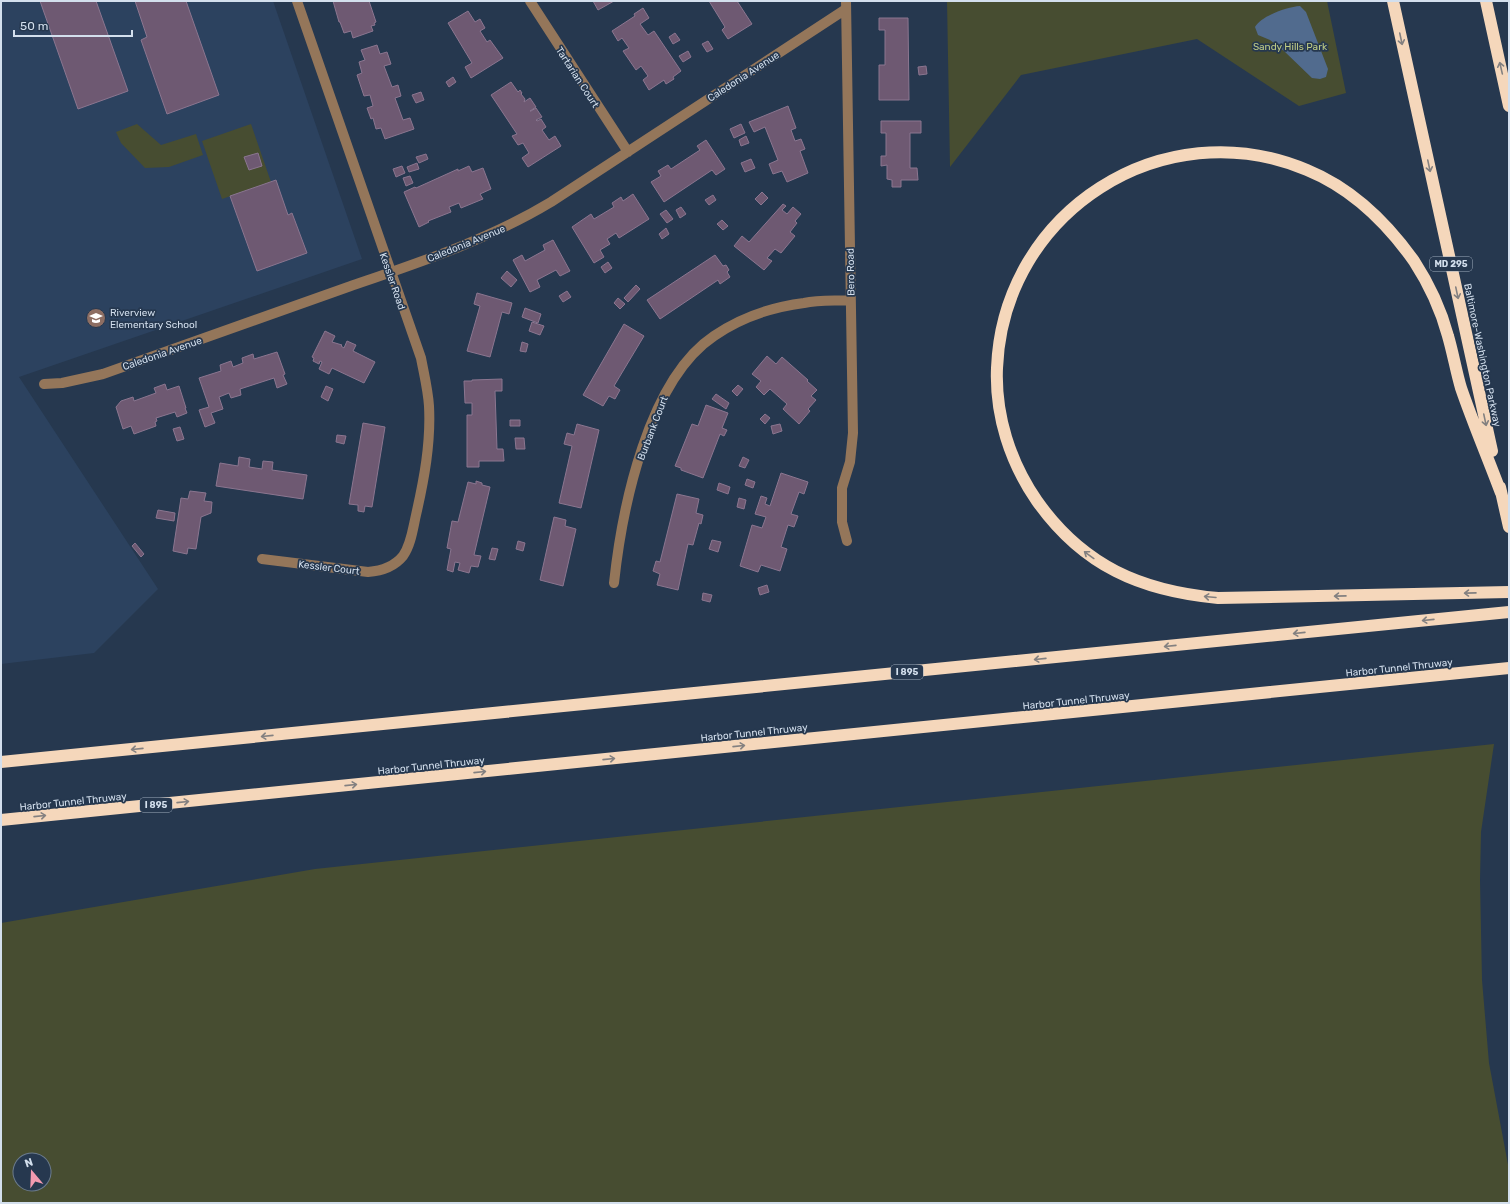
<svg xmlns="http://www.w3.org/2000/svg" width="1510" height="1204" font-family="Rubik,sans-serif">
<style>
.built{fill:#2c425f}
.green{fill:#474d31;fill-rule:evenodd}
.water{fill:#516b8e}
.building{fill:#6e5972;stroke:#8b7690}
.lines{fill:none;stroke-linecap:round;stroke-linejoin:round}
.minor{stroke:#94765a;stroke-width:10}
.highway{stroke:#f5d7bb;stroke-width:12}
.oneway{stroke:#838080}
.labels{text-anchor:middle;stroke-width:3.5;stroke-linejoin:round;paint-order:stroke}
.shield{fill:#26384f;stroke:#9fadbe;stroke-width:1}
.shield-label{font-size:9px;font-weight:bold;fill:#d3dfed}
.park-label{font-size:10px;fill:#c0cd87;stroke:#26384f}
.street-label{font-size:10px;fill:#d3dfed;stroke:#26384f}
.poi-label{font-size:10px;fill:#d3dfed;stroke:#26384f;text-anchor:start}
</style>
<rect width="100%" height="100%" fill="#26384f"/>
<path class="built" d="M 1,1 L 273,1 L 362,259 L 19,377 L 158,589 L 94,653 L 1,664 Z"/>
<path class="green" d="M 947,1 L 1327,1 L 1346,93 L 1299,106 L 1197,39 L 1021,75 L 950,167 Z
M 137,124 L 161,145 L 196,134 L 203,155 L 169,167 L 145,168 L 121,143 L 116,132 Z
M 251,124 L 271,182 L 222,199 L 202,141 Z
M 1494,744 L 1481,832 L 1480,880 L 1482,980 L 1489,1063 L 1509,1170 L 1509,1203 L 1,1203 L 1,923 L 315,869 ZM 20,1160 L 44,1160 L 44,1184 L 20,1184 Z"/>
<path class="water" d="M 1300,6 L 1306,12 L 1328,69 L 1326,77 L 1320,79 L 1312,78 L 1284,51 L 1270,40 L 1258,35 L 1255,27 C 1261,16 1287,7 1300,6 Z"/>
<path class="building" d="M 40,1 L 96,1 L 128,91 L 78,109 Z
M 135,1 L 186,1 L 219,95 L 167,114 L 141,40 L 147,37 Z
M 333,1 L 369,1 L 376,22 L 374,23 L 375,25 L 371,26 L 373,31 L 353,38 L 351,31 L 344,33 L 340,22 L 339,22 Z
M 593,1 L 614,1 L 598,10 Z
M 709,1 L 737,1 L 752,24 L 728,39 L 722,30 L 725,27 Z
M 643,8 L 649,18 L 640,24 L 648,35 L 654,31 L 681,71 L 673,77 L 674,79 L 666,84 L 664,80 L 649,90 L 643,80 L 648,76 L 641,66 L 636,70 L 623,51 L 629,48 L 622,38 L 618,41 L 612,31 L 635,16 L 634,14 Z
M 468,11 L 475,22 L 480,19 L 485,28 L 480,31 L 487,42 L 490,40 L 503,58 L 471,78 L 465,67 L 472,63 L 448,23 Z
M 879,18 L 908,18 L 909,100 L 879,100 L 879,65 L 885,65 L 885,30 L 879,30 Z
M 675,33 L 680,40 L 673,44 L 669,37 Z
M 708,41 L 713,49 L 707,52 L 702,44 Z
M 377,45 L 380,54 L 387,52 L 391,64 L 384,66 L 392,87 L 398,85 L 401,96 L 395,98 L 403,120 L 410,118 L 414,129 L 385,139 L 381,128 L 376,129 L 373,118 L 371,119 L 367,108 L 373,106 L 370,95 L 364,96 L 357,75 L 362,73 L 359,62 L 365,60 L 361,50 Z
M 688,51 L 691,57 L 683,62 L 679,56 Z
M 926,66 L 927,74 L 919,75 L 918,67 Z
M 453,77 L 456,82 L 449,87 L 446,82 Z
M 511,82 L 518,92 L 520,90 L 522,93 L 521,94 L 525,99 L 524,102 L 530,98 L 536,107 L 530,111 L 531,111 L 536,108 L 542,117 L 536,120 L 537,121 L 541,119 L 546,127 L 542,130 L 549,140 L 555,136 L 561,146 L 528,167 L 522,158 L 529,153 L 523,143 L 518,145 L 512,136 L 517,134 L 491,95 Z
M 421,92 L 424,100 L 416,103 L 412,95 Z
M 788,106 L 796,128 L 791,130 L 795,141 L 801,139 L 805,149 L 800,151 L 808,173 L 787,182 L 782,171 L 773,174 L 769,164 L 778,160 L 765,127 L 754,132 L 749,122 Z
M 881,121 L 921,121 L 921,133 L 910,133 L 910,168 L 917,168 L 918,180 L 901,180 L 901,187 L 892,187 L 892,180 L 887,179 L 887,165 L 881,166 L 881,156 L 886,156 L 886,133 L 881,133 Z
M 741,124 L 745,133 L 734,138 L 730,129 Z
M 746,136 L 749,143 L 741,146 L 739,140 Z
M 706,140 L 725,169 L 716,175 L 712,170 L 664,202 L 651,182 L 661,176 L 658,171 L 668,165 L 671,169 L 700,150 L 697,146 Z
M 258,153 L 262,166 L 249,170 L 244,157 Z
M 426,154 L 428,159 L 419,163 L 416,157 Z
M 751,159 L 755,168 L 745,172 L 741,163 Z
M 417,163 L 419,169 L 409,172 L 407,167 Z
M 402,166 L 405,173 L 396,177 L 393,169 Z
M 469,166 L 472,172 L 483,168 L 491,189 L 480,194 L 483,199 L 461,208 L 459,203 L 449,207 L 451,212 L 428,221 L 429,222 L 419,227 L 404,192 L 415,187 L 416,188 L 458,169 L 458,171 Z
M 410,176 L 413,183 L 406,186 L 403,178 Z
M 276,180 L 288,215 L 292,213 L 307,253 L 257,271 L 230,196 Z
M 762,192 L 768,198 L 761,205 L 755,199 Z
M 633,194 L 649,219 L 619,238 L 616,233 L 607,239 L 610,244 L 600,250 L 604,257 L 594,263 L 572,227 L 591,214 L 594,219 L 614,207 L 612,203 L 621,197 L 623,201 Z
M 713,195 L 716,200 L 709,205 L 705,200 Z
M 783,204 L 786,206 L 782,210 L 787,214 L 793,207 L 801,214 L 795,221 L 797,223 L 790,232 L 795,236 L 781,253 L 775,249 L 767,258 L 772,261 L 764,270 L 734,246 L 742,236 L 749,242 Z
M 681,207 L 686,214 L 680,218 L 676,210 Z
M 666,210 L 673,219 L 667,223 L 660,214 Z
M 722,220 L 728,226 L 723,230 L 717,224 Z
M 666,228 L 669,234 L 662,239 L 659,234 Z
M 553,240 L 570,271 L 560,276 L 556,270 L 537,280 L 540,287 L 530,292 L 513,260 L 522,255 L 525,261 L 545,250 L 543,245 Z
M 715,255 L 723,266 L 726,265 L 729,270 L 727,272 L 730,277 L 720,284 L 718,280 L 660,319 L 647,300 Z
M 608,262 L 612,268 L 605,273 L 601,267 Z
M 507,271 L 517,280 L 511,287 L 501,278 Z
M 636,285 L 640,289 L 628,302 L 624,298 Z
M 567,291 L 571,297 L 563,302 L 559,296 Z
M 477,293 L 512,303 L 509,314 L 502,312 L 490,357 L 467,351 L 480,306 L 474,304 Z
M 618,298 L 625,304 L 620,309 L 614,303 Z
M 525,308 L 541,314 L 538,323 L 522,317 Z
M 532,322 L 544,326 L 540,335 L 529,331 Z
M 624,324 L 644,336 L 614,386 L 620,390 L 615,399 L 609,396 L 603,406 L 583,395 Z
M 325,331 L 335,336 L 332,342 L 342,345 L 341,346 L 344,348 L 347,341 L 356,345 L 353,351 L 375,362 L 364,383 L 332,368 L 329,374 L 319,369 L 322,362 L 320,361 L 319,364 L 313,361 L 314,358 L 312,357 Z
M 522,342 L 528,344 L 526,352 L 520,351 Z
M 277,352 L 285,374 L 283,375 L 287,384 L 277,388 L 274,378 L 240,389 L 241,395 L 231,398 L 229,393 L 219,397 L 223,409 L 211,413 L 215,423 L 205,427 L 199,410 L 209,407 L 199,378 L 221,371 L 220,365 L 231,361 L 233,367 L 243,363 L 242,358 L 253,354 L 254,359 Z
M 767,356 L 776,364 L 782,357 L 808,380 L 807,381 L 817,390 L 811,396 L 816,400 L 808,409 L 810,411 L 799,424 L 783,409 L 787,404 L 770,389 L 764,395 L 756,387 L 761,381 L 752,374 Z
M 502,379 L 502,391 L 495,391 L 497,449 L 503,449 L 504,461 L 479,461 L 479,467 L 467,467 L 467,415 L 472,415 L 472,403 L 465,403 L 464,381 L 472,381 L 472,380 Z
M 165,384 L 167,390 L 179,386 L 186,408 L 185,408 L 187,413 L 177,417 L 175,412 L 156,418 L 157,421 L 155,422 L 156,426 L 134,434 L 131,426 L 123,429 L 116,407 L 121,401 L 133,397 L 134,401 L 156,393 L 154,388 Z
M 738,385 L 743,389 L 737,396 L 732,391 Z
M 326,386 L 333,389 L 328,401 L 321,397 Z
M 716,394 L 729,403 L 726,409 L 712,399 Z
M 706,405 L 728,413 L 722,428 L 727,430 L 724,436 L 720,434 L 703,478 L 681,470 L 681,468 L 675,466 L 692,424 L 698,426 Z
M 765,414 L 770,418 L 765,424 L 760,419 Z
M 510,420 L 520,420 L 520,426 L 510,426 Z
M 363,423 L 385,427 L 372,507 L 365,506 L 364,512 L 358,511 L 358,505 L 349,504 Z
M 577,424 L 599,430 L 581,508 L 559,503 L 572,446 L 564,444 L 567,433 L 574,435 Z
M 780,424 L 782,431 L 773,434 L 771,426 Z
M 180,427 L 184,439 L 177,441 L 173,429 Z
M 337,435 L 346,436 L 344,444 L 336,442 Z
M 515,438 L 524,438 L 525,449 L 516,449 Z
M 239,457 L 250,459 L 249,467 L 262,469 L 263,461 L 273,462 L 272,470 L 307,475 L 303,499 L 216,486 L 220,463 L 238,466 Z
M 743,457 L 749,460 L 745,468 L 739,466 Z
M 781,473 L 808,482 L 804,494 L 799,492 L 791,514 L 798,516 L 794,527 L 788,525 L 781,547 L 787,549 L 780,571 L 761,565 L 758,572 L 740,566 L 752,525 L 762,528 L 766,517 L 755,514 L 761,496 L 767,498 L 765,504 L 770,506 Z
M 747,479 L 755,482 L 753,488 L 745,485 Z
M 476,481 L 482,483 L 482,485 L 490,487 L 474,555 L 481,556 L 478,567 L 471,566 L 469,573 L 458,570 L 460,563 L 455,562 L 453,572 L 447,570 L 451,549 L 447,548 L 452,521 L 458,522 L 468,482 L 476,484 Z
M 719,483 L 730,487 L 728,494 L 717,490 Z
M 190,491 L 206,493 L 204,501 L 212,502 L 211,513 L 201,517 L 196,549 L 188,548 L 187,554 L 173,551 L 181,498 L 188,499 Z
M 677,494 L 699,499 L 696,513 L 703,515 L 701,524 L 699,523 L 693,545 L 688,544 L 678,590 L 657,585 L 660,574 L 653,571 L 656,561 L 660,562 Z
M 739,498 L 746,500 L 744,509 L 737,507 Z
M 158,510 L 175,513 L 174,521 L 156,518 Z
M 554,517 L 566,520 L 565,526 L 576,529 L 563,586 L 540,580 Z
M 712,540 L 721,542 L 718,552 L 709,549 Z
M 518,541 L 525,543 L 523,551 L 516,549 Z
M 135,543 L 144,554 L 141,557 L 132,546 Z
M 492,548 L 498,549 L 495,560 L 489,559 Z
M 767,585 L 769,592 L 760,595 L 758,588 Z
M 703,593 L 712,595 L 710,602 L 702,600 Z"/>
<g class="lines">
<path class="minor" d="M 530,1 L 628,152
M 846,1 L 853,433 L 850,462 L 842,488 L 842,522 L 847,541
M 44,384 L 62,383 L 103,374 C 185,345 267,316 348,287 C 418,263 488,240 551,202 L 846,9
M 262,559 L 368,572 C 381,571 394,567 403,556 C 411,545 413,528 416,515 C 424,480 431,443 429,406 C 428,390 424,374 421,358 L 297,1
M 614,583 C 622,508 648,380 714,336 C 740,318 773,307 804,303 C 819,300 835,301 850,300"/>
<path class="highway" d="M 1393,1 L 1492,451
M 1486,1 L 1509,106
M 1500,487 L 1509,527
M 1501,493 C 1488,458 1473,423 1461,388 C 1456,371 1453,353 1448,336 C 1441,310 1429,284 1414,261 C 1387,223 1351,188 1307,170 C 1163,109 1003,212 997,368 C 995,415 1010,462 1037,501 C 1083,566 1141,591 1218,598 L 1509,592
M 1,762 L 1509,612
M 1,820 L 1509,668"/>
</g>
<defs><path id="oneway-shaft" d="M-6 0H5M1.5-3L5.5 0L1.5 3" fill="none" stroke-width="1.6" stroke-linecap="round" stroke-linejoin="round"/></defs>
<g class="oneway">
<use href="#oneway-shaft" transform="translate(1401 39) rotate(78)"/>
<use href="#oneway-shaft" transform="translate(1501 68) rotate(-103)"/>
<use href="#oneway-shaft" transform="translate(1429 166) rotate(78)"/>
<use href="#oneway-shaft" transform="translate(1457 293) rotate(78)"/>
<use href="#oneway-shaft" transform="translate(1485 420) rotate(78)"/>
<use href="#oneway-shaft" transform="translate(1089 555) rotate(-144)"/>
<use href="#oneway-shaft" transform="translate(1470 593) rotate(179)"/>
<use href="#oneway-shaft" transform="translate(1340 596) rotate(179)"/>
<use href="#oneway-shaft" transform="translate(1210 597) rotate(-175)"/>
<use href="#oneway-shaft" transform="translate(1428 620) rotate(174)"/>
<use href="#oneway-shaft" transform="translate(1299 633) rotate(174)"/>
<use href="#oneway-shaft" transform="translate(1170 646) rotate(174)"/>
<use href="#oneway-shaft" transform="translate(1040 659) rotate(174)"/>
<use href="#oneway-shaft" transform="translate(267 736) rotate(174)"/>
<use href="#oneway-shaft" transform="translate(739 746) rotate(-6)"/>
<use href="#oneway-shaft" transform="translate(137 749) rotate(174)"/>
<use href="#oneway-shaft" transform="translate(609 759) rotate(-6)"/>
<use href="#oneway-shaft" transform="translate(480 772) rotate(-6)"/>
<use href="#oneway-shaft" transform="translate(351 785) rotate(-6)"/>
<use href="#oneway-shaft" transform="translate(183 802) rotate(-6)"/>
<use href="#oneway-shaft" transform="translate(40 816) rotate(-6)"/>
</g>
<defs>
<symbol id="school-disc" viewBox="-11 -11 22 22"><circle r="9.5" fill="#8d6e63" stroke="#26384f"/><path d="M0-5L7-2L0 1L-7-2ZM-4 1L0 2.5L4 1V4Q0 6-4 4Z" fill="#fff"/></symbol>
</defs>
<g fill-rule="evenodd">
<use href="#school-disc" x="85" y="307" width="22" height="22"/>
</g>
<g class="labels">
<g class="shield">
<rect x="1430" y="257" width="42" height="14" rx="3"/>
<rect x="891" y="665" width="32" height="14" rx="3"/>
<rect x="140" y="798" width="32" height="14" rx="3"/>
</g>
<g class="shield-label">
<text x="1451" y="267">MD 295</text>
<text x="907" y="675">I 895</text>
<text x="156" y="808">I 895</text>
</g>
<g class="park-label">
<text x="1290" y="50">Sandy Hills Park</text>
</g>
<g class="street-label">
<text transform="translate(743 76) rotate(-33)" y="4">Caledonia Avenue</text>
<text transform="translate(578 77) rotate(57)" y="4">Tartarian Court</text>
<text transform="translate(466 243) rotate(-22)" y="4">Caledonia Avenue</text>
<text transform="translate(850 272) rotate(-91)" y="4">Bero Road</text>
<text transform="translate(393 281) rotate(71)" y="4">Kessler Road</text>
<text transform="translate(162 353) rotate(-19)" y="4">Caledonia Avenue</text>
<text transform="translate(1483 355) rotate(78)" y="4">Baltimore-Washington Parkway</text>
<text transform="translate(652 428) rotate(-69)" y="4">Burbank Court</text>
<text transform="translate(329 567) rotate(7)" y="4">Kessler Court</text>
<text transform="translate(1399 667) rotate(-6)" y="4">Harbor Tunnel Thruway</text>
<text transform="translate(1076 700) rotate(-6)" y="4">Harbor Tunnel Thruway</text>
<text transform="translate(754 732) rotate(-6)" y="4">Harbor Tunnel Thruway</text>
<text transform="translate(431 765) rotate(-6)" y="4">Harbor Tunnel Thruway</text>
<text transform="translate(73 801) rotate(-6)" y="4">Harbor Tunnel Thruway</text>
</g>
<g class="poi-label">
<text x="110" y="316">Riverview<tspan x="110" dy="12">Elementary School</tspan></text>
</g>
</g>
<rect width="1510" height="1204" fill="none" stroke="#d3dfed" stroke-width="4"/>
<g transform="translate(32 1172) rotate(341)"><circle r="19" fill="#26384f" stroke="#6b7b8e"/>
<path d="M0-3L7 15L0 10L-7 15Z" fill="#f29ab0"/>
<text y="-6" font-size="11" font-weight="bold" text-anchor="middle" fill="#d3dfed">N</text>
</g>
<path d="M14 30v6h118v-6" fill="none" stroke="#d3dfed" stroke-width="2"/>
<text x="20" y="30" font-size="12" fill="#d3dfed" stroke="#26384f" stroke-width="3" paint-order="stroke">50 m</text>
</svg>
